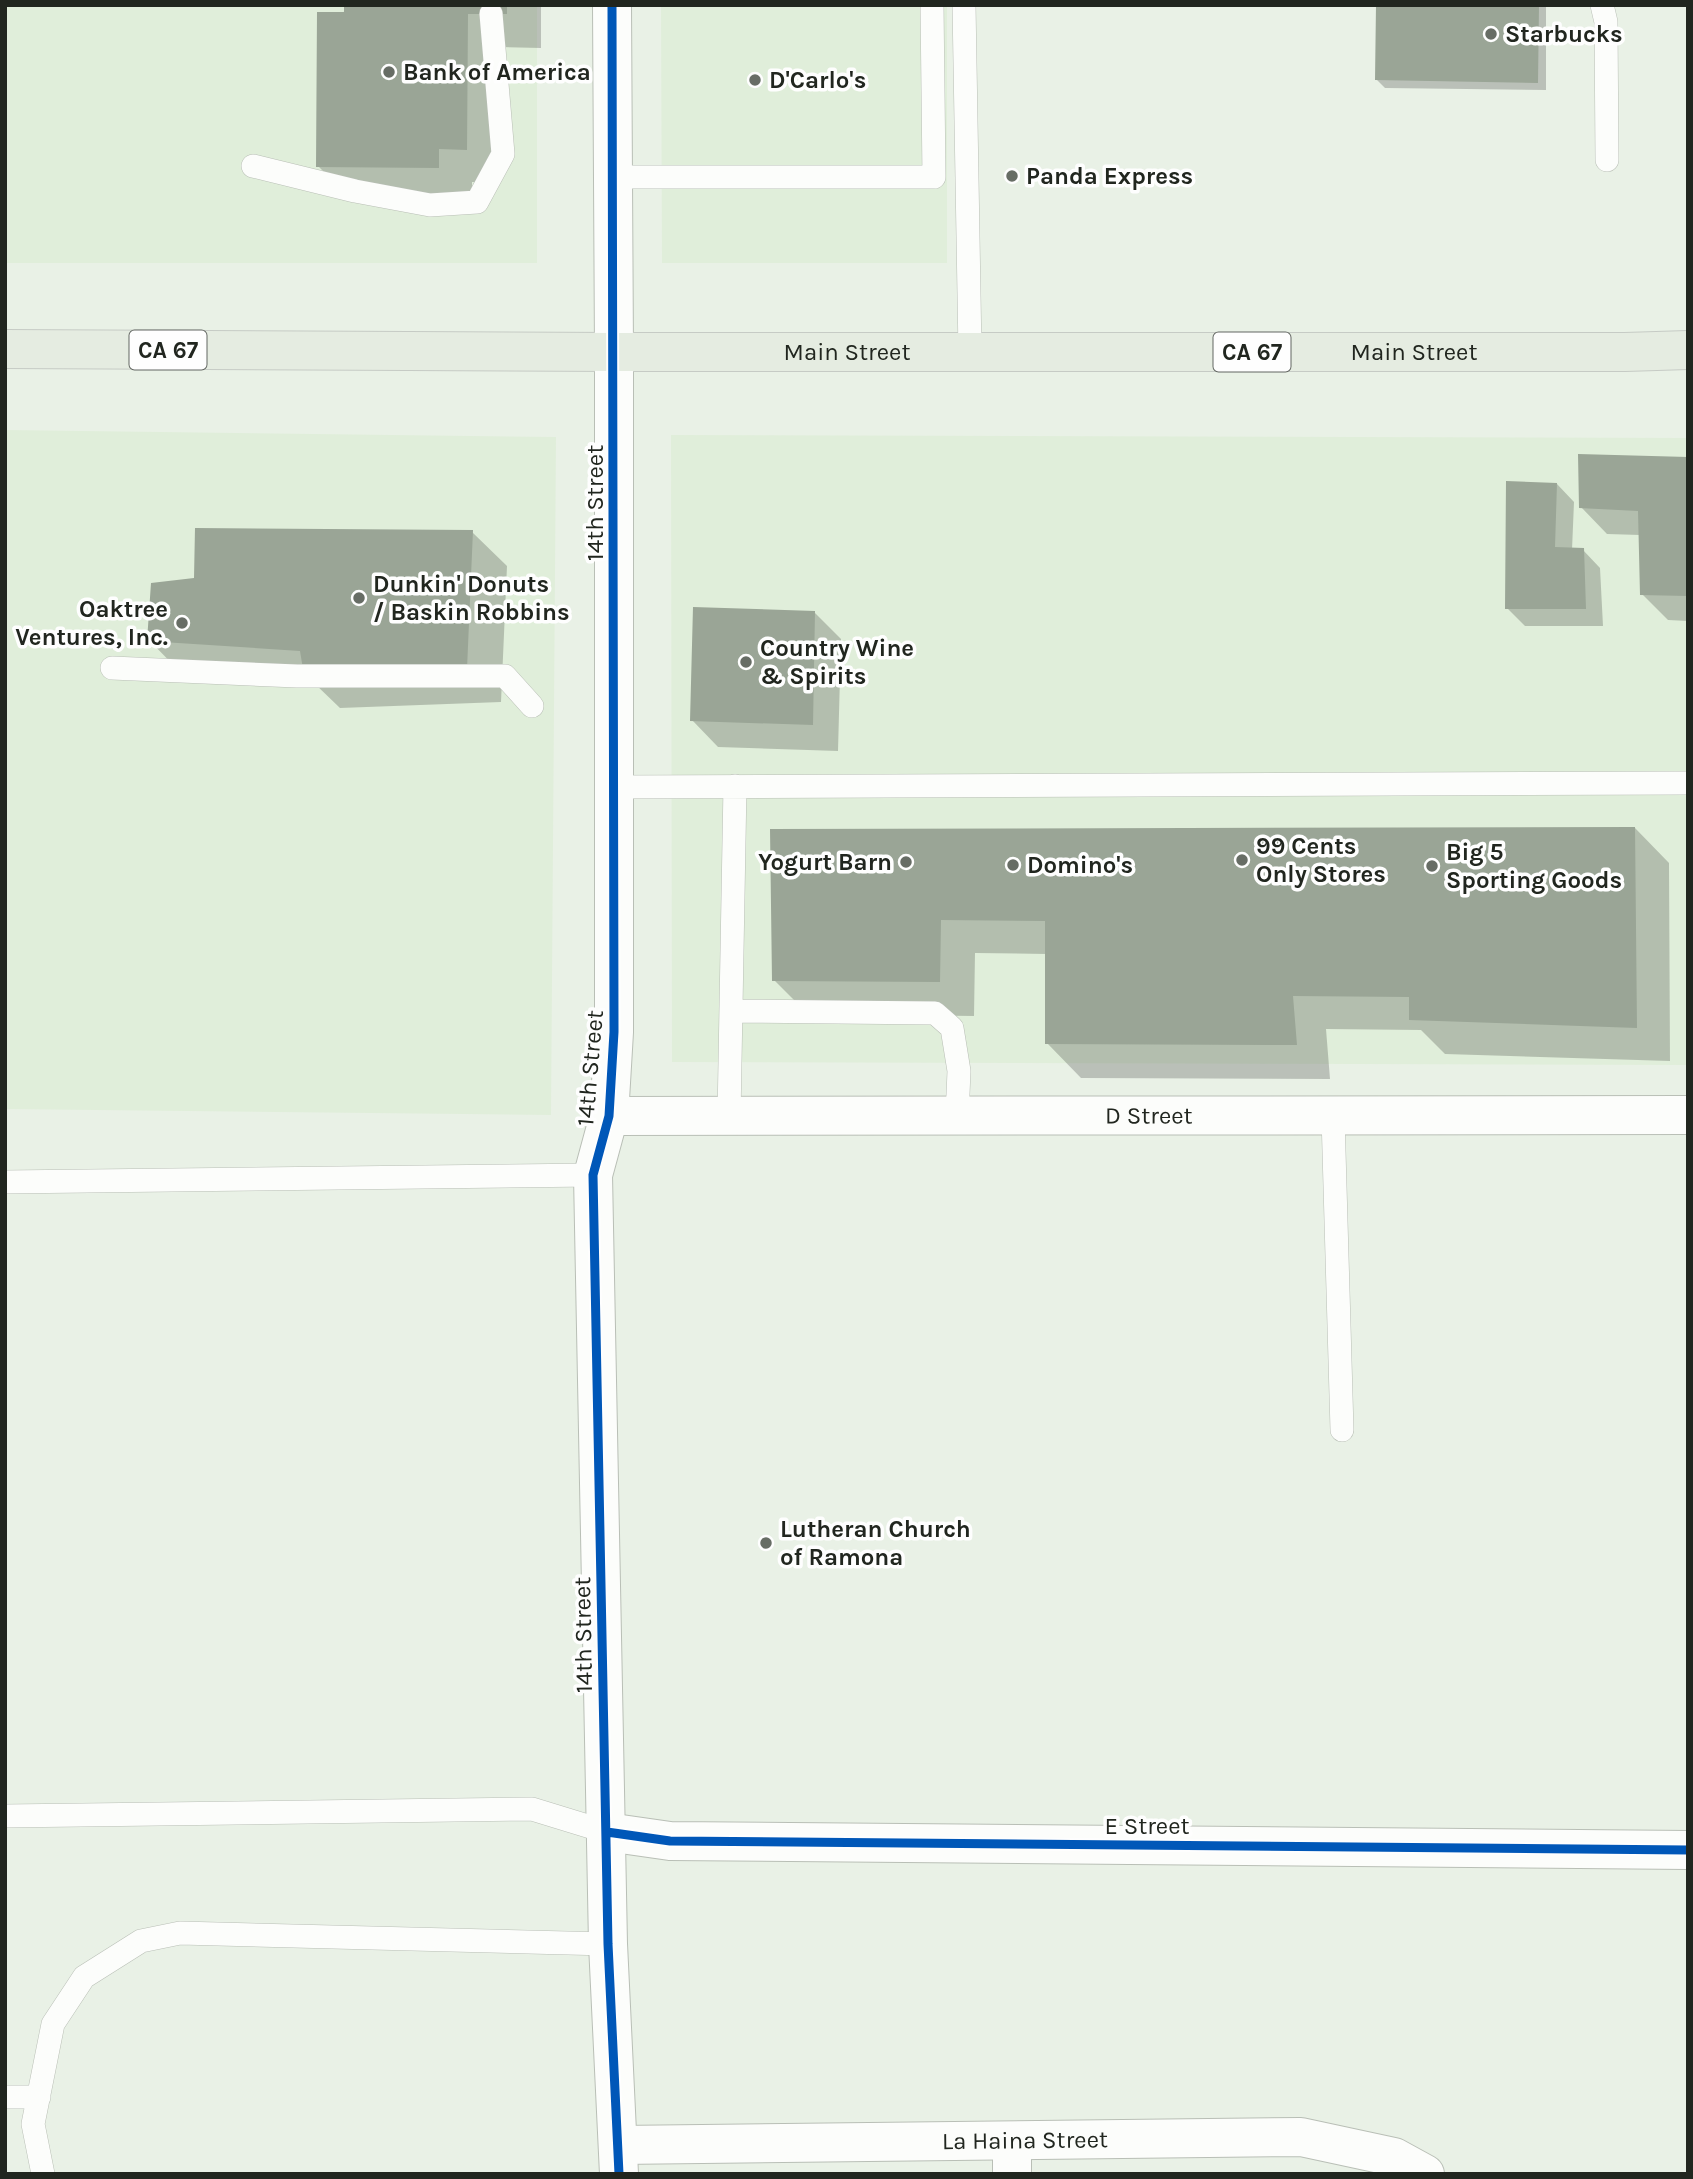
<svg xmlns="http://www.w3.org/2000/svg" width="1693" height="2179" font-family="Karla,sans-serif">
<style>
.built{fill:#e0eeda}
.shadow{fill:#0003}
.building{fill:#9aa596}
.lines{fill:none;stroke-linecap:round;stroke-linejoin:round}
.lane-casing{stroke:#b9bfb6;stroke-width:24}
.street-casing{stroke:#b9bfb6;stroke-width:40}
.secondary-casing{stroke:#b9bfb6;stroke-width:40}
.primary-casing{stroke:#c6cbc5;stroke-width:40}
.lane{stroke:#fcfdfb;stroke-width:23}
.street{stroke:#fcfdfb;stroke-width:38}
.secondary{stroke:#fcfdfb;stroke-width:38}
.primary{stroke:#e5ece1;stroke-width:38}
.cycleway-casing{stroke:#fefefe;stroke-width:13}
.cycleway{stroke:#0057b8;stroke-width:9}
.poi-dot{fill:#676d65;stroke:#fefefe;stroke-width:2.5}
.labels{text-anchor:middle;stroke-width:7;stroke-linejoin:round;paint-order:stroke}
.shield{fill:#fefefe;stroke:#636762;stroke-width:2}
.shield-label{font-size:23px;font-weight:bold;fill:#21261f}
.poi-label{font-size:24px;font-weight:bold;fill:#21261f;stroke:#fefefe;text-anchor:start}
.street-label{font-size:24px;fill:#21261f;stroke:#fefefe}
</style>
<rect width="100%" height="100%" fill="#e9f1e6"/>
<path class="built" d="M 5,5 L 537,5 L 537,263 L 5,263 Z
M 661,5 L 947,5 L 947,263 L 662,263 Z
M 5,430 L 556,437 L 551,1115 L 5,1109 Z
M 671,435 L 1688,438 L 1688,1065 L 672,1062 Z"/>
<path class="shadow" d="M 345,5 L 541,5 L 541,48 L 501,47 L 500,183 L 472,182 L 472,202 L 352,200 L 318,166 Z
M 1377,5 L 1546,5 L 1546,90 L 1385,88 L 1377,80 Z
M 1688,459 L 1688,621 L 1668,620 L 1642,594 L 1640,535 L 1607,534 L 1581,507 Z
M 1557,484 L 1574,502 L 1572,550 L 1583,550 L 1600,568 L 1603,626 L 1525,626 L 1507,608 Z
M 472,532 L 507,566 L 501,702 L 340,708 L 314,683 L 183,675 L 149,640 Z
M 815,613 L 841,639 L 838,751 L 718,747 L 692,720 Z
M 1635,828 L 1669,863 L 1670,1061 L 1445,1054 L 1421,1030 L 1326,1029 L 1330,1079 L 1081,1078 L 1047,1043 L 1047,954 L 975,953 L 974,1016 L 808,1014 L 774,980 L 772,831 Z"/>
<path class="building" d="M 344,5 L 507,5 L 507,14 L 468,14 L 467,150 L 439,149 L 439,168 L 316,167 L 317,12 L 344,12 Z
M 1376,5 L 1539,5 L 1538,83 L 1375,80 Z
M 1578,454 L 1688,457 L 1688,596 L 1640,595 L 1638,511 L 1579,508 Z
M 1506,481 L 1557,483 L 1555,547 L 1584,548 L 1586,609 L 1505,609 Z
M 195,528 L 473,530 L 467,669 L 304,675 L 300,651 L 147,641 L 151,583 L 194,578 Z
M 693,607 L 815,611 L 813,725 L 690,721 Z
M 1635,827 L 1637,1028 L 1409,1020 L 1409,997 L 1293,996 L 1297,1045 L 1045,1044 L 1045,921 L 941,920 L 940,982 L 772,981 L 770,829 Z"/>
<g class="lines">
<defs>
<path id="lane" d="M 964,5 L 970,352
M 1602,5 L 1606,22 L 1607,160
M 253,166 L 355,191 L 430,205 L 477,202 L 503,154 L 491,14
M 613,177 L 934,177 L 932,5
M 112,668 L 297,676 L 505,676 L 532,706
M 614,787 L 1688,783
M 731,1011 L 935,1013 L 952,1028 L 959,1071 L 957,1117
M 1333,1116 L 1342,1430
M 729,1117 L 735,786
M 5,1182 L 593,1175
M 5,1816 L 532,1809 L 607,1832
M 5,2097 L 39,2097
M 43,2174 L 33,2124 L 53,2024 L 84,1977 L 141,1941 L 180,1933 L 608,1944"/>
<g id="street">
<path d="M 612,5 L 614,352"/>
<path d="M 609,1116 L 593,1175 L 608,1944 L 619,2174"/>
<path d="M 607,1832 L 670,1841 L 1688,1850"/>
<path d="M 1012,2142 L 1012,2174"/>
<path id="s1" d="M 619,2145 L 1301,2137 L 1394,2157 L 1425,2174"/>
</g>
<g id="secondary">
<path id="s2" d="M 614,352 L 614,1032 L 609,1116 L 1688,1115"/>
</g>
<g id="primary">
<path id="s3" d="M 5,349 L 614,352 L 1625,352 L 1688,350"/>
</g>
</defs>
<use href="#lane" class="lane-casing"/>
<use href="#street" class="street-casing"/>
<use href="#secondary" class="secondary-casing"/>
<use href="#primary" class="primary-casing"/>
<use href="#lane" class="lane"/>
<use href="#street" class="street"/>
<use href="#secondary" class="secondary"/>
<use href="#primary" class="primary"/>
<defs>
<path id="cycleway" d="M 612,5 L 614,1032 L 609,1116 L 593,1175 L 608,1944 L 619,2174
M 607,1832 L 670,1841 L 1688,1850"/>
</defs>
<use href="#cycleway" class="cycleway-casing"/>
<use href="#cycleway" class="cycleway"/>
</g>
<g class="poi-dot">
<circle cx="1491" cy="34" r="7"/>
<circle cx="389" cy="72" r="7"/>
<circle cx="755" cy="80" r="7"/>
<circle cx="1012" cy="176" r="7"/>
<circle cx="359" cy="598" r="7"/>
<circle cx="182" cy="623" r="7"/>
<circle cx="746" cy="662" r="7"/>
<circle cx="1242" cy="860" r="7"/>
<circle cx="906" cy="862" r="7"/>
<circle cx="1013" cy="865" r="7"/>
<circle cx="1432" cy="866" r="7"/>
<circle cx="766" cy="1543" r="7"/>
</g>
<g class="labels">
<g class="shield">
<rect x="129.5" y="330.5" width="77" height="39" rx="5"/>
<rect x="1213.5" y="332.5" width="77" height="39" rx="5"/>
</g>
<g class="shield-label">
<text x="168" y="358">CA 67</text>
<text x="1252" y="360">CA 67</text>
</g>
<g class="poi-label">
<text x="1505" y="42">Starbucks</text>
<text x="403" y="80">Bank of America</text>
<text x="769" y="88">D'Carlo's</text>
<text x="1026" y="184">Panda Express</text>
<text x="373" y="592">Dunkin' Donuts<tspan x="373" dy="28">/ Baskin Robbins</tspan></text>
<text x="168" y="617" text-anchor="end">Oaktree<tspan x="168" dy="28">Ventures, Inc.</tspan></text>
<text x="760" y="656">Country Wine<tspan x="760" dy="28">&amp; Spirits</tspan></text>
<text x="1256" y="854">99 Cents<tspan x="1256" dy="28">Only Stores</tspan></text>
<text x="1446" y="860">Big 5<tspan x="1446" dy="28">Sporting Goods</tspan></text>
<text x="892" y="870" text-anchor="end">Yogurt Barn</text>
<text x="1027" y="873">Domino's</text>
<text x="780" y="1537">Lutheran Church<tspan x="780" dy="28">of Ramona</tspan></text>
</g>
<g class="street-label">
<text dy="8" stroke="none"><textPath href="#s3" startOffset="842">Main Street</textPath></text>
<text dy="8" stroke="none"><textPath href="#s3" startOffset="1409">Main Street</textPath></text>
<text transform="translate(595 503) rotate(-90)" y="8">14th Street</text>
<text transform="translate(590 1068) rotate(-85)" y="8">14th Street</text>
<text dy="8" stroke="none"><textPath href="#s2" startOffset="1304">D Street</textPath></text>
<text transform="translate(583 1635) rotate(-91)" y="8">14th Street</text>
<text x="1147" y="1834">E Street</text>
<text dy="8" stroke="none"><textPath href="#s1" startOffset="406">La Haina Street</textPath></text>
</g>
</g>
<rect width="1693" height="2179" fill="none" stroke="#21261f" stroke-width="14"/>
</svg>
